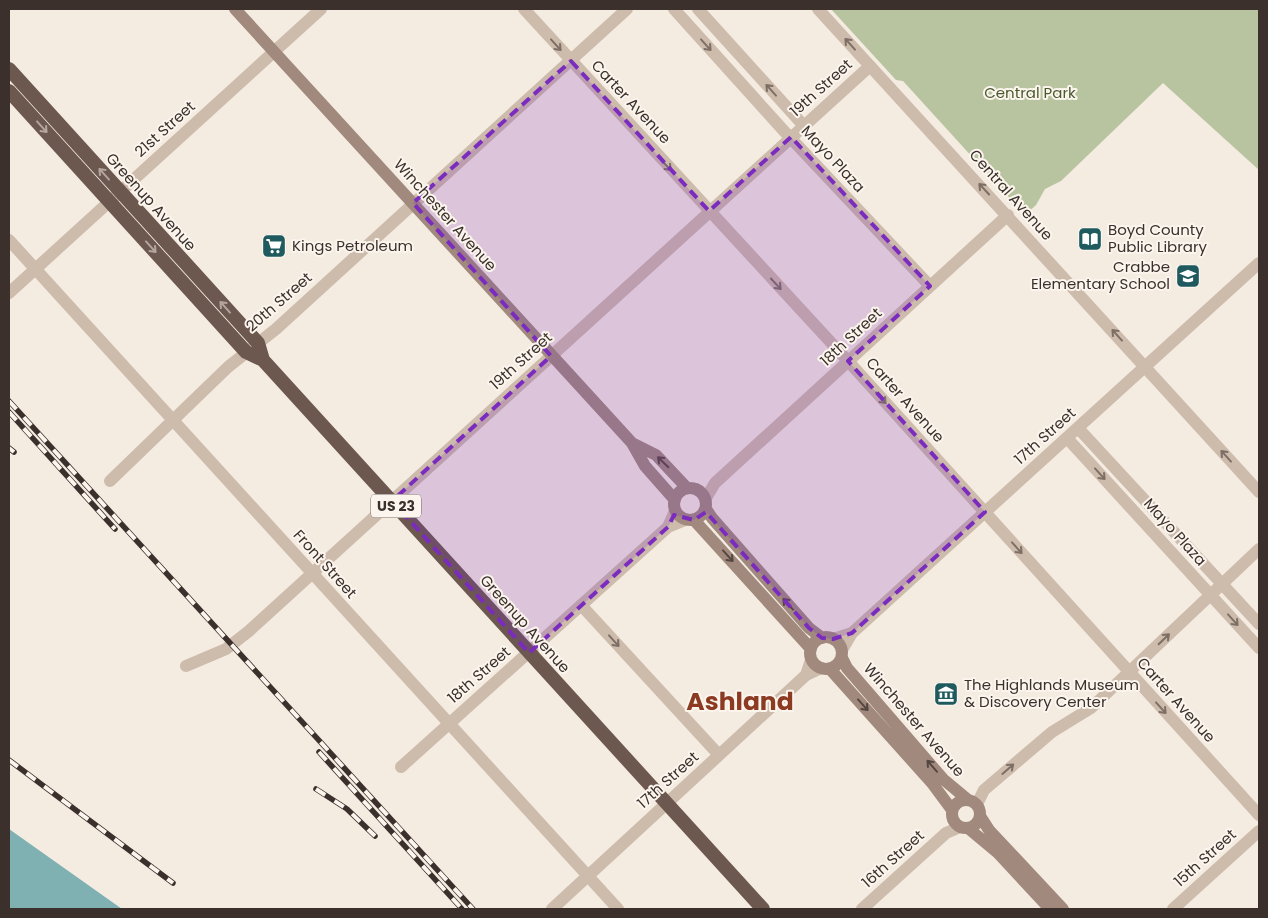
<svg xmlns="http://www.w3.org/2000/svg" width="1268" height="918" font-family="Poppins,sans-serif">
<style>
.green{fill:#b8c4a0}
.water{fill:#7fb0b2}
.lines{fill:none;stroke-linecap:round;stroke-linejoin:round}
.minor{stroke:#cdbbac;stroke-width:12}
.tertiary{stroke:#cdbbac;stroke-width:12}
.secondary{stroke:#a18a7d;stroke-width:12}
.trunk{stroke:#6c584f;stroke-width:14}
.rail-casing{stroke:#3b302b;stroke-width:5.5}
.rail{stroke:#fbf5ee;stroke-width:4;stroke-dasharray:11;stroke-linecap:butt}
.oneway{stroke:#7d6f65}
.oneway2{stroke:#b4a69e}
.oneway3{stroke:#544640}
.marked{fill:#7b2cbf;fill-opacity:0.2;stroke:#7b2cbf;stroke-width:4;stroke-dasharray:10 6;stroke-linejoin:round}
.labels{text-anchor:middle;stroke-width:4;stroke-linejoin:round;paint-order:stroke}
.shield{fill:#fbf5ee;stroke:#756b66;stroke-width:1}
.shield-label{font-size:14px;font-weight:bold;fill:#3b302b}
.street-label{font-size:15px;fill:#3b302b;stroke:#fbf5ee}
.park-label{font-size:15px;fill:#4a5a2e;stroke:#fbf5ee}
.poi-label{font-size:15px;fill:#3b302b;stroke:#fbf5ee;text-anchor:start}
.town-label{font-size:25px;font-weight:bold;fill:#8c3b22;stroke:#fbf5ee}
</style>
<rect width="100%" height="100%" fill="#f4ebe1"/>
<path class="green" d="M 831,9 L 1259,9 L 1259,170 L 1163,83 L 1061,181 L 1045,189 L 1036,205 L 1025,215 L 903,81 L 896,80 Z"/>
<path class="water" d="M 9,829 L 122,909 L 9,909 Z"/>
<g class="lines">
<path class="minor" d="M 674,9 L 784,131 L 930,286
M 698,9 L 804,126
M 9,240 L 618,909
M 9,293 L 321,9
M 1078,428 L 1259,624
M 1067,438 L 1259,648
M 110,481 L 228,367 L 276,329 L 627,9
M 706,498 L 715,483 L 1008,215
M 668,527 L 675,511
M 581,605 L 719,755
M 833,639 L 852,633
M 842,650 L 852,633 L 1259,263
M 186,666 L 226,649 L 249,631 L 870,66
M 806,675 L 811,660
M 401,767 L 668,527 L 685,520
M 977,804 L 984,790 L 1052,732 L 1091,708 L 1259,549
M 552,909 L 806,675 L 821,668
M 862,909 L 946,833 L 960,827
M 1173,909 L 1259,831"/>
<path class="tertiary" d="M 524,9 L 848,361 L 1259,815
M 818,9 L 1259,492"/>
<path class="secondary" d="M 235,9 L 632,443 L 645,466 L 675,500
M 632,443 L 656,455 L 687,488
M674 504a16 16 0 1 1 32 0a16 16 0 1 1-32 0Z
M 706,509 L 712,518 L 809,628 L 822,638
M 694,520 L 811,649
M810 653a16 16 0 1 1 32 0a16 16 0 1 1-32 0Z
M 842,658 L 847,668 L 943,779 L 967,799
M 830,669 L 932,783 L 952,810
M952 814a14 14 0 1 1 28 0a14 14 0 1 1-28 0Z
M 980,816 L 989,830 L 1063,909
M 968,828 L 998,853 L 1050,909"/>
<path class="trunk" d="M 9,69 L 258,343 L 263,360
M 9,91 L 246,352 L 263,360 L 763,909"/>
<defs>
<path id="rail" d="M 9,401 L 473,909
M 9,412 L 115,529
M 9,448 L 14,452
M 319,752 L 462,909
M 9,760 L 173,883
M 316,789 L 347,809 L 375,836"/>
</defs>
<use href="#rail" class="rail-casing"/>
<use href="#rail" class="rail"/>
</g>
<defs><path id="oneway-shaft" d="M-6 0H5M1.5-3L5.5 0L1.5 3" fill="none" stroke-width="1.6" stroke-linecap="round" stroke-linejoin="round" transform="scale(1.25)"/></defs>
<g class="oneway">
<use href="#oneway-shaft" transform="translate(850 44) rotate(-132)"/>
<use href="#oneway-shaft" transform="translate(556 45) rotate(48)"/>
<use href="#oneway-shaft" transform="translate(706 45) rotate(48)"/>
<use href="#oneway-shaft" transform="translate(771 90) rotate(-132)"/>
<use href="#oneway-shaft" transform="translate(666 165) rotate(47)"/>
<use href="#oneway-shaft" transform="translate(984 189) rotate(-133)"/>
<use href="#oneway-shaft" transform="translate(776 284) rotate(47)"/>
<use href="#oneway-shaft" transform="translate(1117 335) rotate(-132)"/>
<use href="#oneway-shaft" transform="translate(881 398) rotate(48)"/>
<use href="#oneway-shaft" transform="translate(1226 456) rotate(-132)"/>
<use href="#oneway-shaft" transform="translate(1100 474) rotate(48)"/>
<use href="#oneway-shaft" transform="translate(1017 548) rotate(48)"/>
<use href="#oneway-shaft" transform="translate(1233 620) rotate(48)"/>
<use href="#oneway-shaft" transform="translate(1164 639) rotate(-44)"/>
<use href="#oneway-shaft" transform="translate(614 641) rotate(48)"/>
<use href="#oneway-shaft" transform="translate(1161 708) rotate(48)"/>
<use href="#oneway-shaft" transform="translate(1008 769) rotate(-41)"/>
</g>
<g class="oneway2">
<use href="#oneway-shaft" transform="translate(42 127) rotate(48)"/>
<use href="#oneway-shaft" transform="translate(104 174) rotate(-132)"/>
<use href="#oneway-shaft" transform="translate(151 247) rotate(48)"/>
<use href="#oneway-shaft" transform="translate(225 307) rotate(-132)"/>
</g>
<g class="oneway3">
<use href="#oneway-shaft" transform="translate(663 462) rotate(-136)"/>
<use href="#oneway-shaft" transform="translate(728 556) rotate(48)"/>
<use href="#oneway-shaft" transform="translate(788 604) rotate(-132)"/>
<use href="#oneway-shaft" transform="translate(863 705) rotate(48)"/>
<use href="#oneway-shaft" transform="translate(932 766) rotate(-131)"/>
</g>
<path class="marked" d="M 571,61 L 709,211 L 791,137 L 930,286 L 848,361 L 985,512 L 852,633 L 833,639 L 822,638 L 809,628 L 706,512 L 694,520 L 674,515 L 668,527 L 529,653 L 392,501 L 551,356 L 413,203 Z"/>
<defs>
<symbol id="library-square" viewBox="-11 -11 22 22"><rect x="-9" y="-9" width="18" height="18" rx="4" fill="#1f5a5e" stroke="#fbf5ee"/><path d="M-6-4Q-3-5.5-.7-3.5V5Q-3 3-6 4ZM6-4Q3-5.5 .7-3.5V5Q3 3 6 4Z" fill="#fff"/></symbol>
<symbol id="supermarket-square" viewBox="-11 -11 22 22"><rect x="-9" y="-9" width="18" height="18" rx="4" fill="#1f5a5e" stroke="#fbf5ee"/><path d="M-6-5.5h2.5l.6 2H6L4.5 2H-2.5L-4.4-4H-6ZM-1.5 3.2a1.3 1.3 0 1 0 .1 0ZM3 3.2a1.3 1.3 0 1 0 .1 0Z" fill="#fff"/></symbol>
<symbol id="school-square" viewBox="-11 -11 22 22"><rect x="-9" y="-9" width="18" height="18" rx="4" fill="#1f5a5e" stroke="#fbf5ee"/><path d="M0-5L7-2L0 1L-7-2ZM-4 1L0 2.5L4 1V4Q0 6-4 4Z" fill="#fff"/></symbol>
<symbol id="museum-square" viewBox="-11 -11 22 22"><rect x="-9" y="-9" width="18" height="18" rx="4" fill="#1f5a5e" stroke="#fbf5ee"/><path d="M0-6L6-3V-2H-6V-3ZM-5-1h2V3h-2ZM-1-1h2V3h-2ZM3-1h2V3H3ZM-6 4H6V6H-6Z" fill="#fff"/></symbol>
</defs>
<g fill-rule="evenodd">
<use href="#library-square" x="1076" y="225" width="28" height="28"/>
<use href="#supermarket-square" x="260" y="232" width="28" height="28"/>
<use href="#school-square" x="1174" y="262" width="28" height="28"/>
<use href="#museum-square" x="932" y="680" width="28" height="28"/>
</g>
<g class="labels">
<rect class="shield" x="371" y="494.5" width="50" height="23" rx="4"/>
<g class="shield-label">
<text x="396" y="511">US 23</text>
</g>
<g class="street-label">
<text transform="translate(821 88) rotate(-42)" y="5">19th Street</text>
<text transform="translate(631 102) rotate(47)" y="5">Carter Avenue</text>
<text transform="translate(165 129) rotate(-42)" y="5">21st Street</text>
<text transform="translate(833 159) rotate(47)" y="5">Mayo Plaza</text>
<text transform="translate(1011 195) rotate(48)" y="5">Central Avenue</text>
<text transform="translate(151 202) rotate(48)" y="5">Greenup Avenue</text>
<text transform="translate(445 215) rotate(48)" y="5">Winchester Avenue</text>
<text transform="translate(279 302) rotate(-41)" y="5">20th Street</text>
<text transform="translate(851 337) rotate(-43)" y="5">18th Street</text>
<text transform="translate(521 361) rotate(-42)" y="5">19th Street</text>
<text transform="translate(905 400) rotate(48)" y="5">Carter Avenue</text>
<text transform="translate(1045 436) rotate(-42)" y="5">17th Street</text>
<text transform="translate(1175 532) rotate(48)" y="5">Mayo Plaza</text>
<text transform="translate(325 564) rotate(48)" y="5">Front Street</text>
<text transform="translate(525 624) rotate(48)" y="5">Greenup Avenue</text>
<text transform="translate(479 675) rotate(-41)" y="5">18th Street</text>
<text transform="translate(1176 700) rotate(48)" y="5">Carter Avenue</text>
<text transform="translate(914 720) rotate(49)" y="5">Winchester Avenue</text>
<text transform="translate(668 780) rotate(-42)" y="5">17th Street</text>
<text transform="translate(1205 858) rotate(-42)" y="5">15th Street</text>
<text transform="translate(893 859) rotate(-42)" y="5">16th Street</text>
</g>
<g class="park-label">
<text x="1030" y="98">Central Park</text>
</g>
<g class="poi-label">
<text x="1108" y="235">Boyd County<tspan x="1108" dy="17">Public Library</tspan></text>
<text x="292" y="251">Kings Petroleum</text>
<text x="1170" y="272" text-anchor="end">Crabbe<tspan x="1170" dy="17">Elementary School</tspan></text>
<text x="964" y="690">The Highlands Museum<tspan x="964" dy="17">&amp; Discovery Center</tspan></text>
</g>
<g class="town-label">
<text x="740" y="710">Ashland</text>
</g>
</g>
<rect width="1268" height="918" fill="none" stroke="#3b302b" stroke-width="20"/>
</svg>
